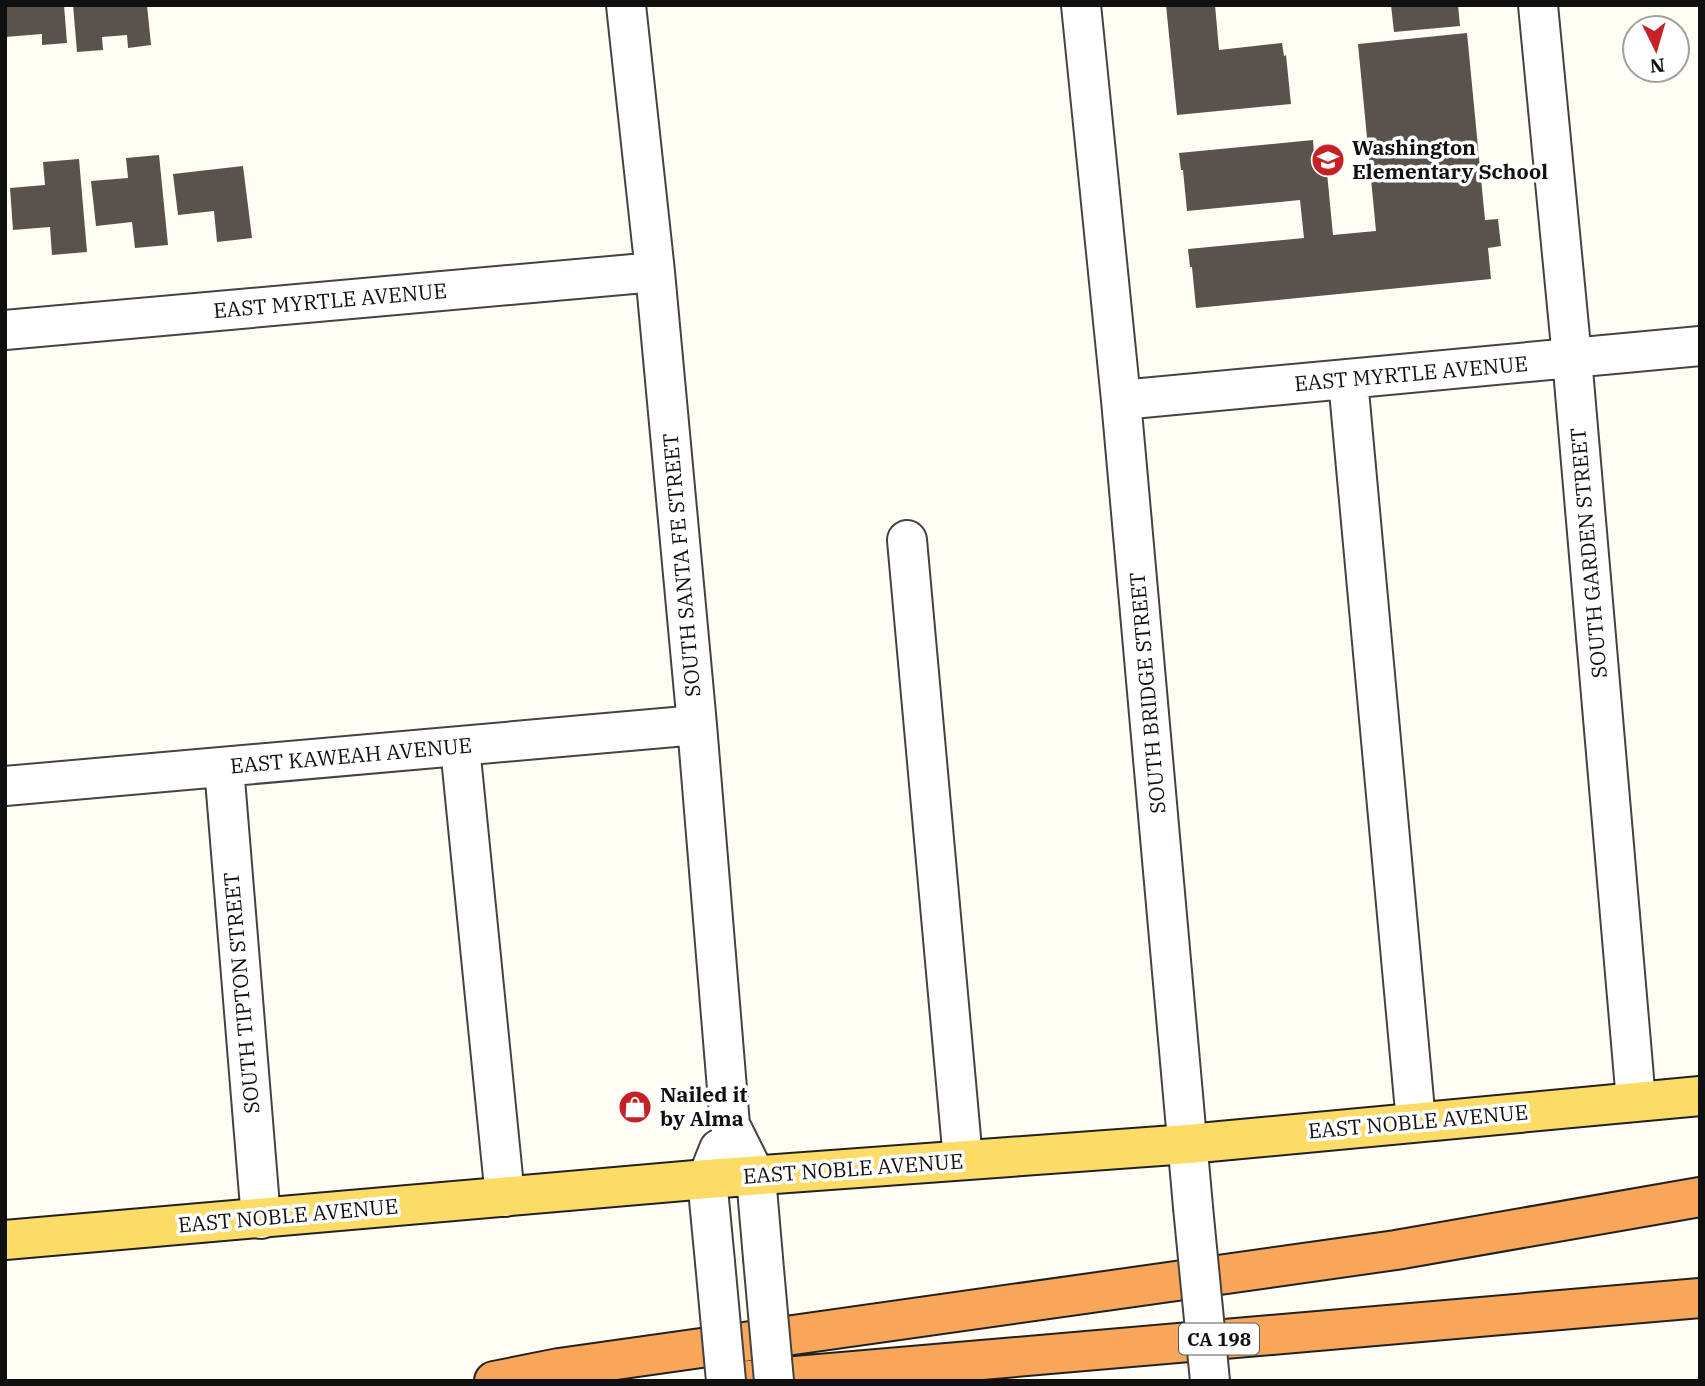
<svg xmlns="http://www.w3.org/2000/svg" width="1705" height="1386" font-family="'IBM Plex Serif',serif">
<style>
.building{fill:#5a524c}
.lines{fill:none;stroke-linecap:round;stroke-linejoin:round}
.minor-casing{stroke:#434343;stroke-width:42}
.major-casing{stroke:#212121;stroke-width:42}
.highway-casing{stroke:#212121;stroke-width:42}
.minor{stroke:#fff;stroke-width:38}
.major{stroke:#fcdc67;stroke-width:38}
.highway{stroke:#f8a659;stroke-width:38}
.minor-bridge-casing{stroke:#434343;stroke-width:42;stroke-linecap:butt}
.minor-bridge{stroke:#fff;stroke-width:38}
.labels{text-anchor:middle;stroke-width:7;stroke-linejoin:round;paint-order:stroke}
.shield{fill:#fff;stroke:#585858;stroke-width:2}
.shield-label{font-size:19px;font-weight:bold;fill:#101010}
.poi-label{font-size:21px;font-weight:bold;fill:#101010;stroke:#fff;text-anchor:start}
.street-label{font-size:21px;fill:#101010;stroke:#fff}
</style>
<rect width="100%" height="100%" fill="#fffdf4"/>
<path class="building" d="M 5,5 L 64,5 L 67,43 L 42,45 L 42,34 L 5,37 Z
M 73,5 L 147,5 L 151,45 L 128,48 L 127,35 L 102,37 L 103,50 L 77,52 Z
M 1166,5 L 1215,5 L 1219,50 L 1282,43 L 1284,56 L 1286,55 L 1291,104 L 1177,115 Z
M 1391,5 L 1458,5 L 1460,26 L 1394,32 Z
M 1467,33 L 1485,220 L 1498,219 L 1501,246 L 1488,248 L 1491,279 L 1196,308 L 1192,267 L 1190,267 L 1188,249 L 1304,238 L 1300,200 L 1187,211 L 1183,170 L 1181,170 L 1179,153 L 1313,140 L 1314,153 L 1325,152 L 1333,235 L 1376,231 L 1358,44 Z
M 159,155 L 168,245 L 135,248 L 132,222 L 96,226 L 91,181 L 128,178 L 126,158 Z
M 79,159 L 87,252 L 52,255 L 50,227 L 13,230 L 10,188 L 45,185 L 43,162 Z
M 243,166 L 252,238 L 217,242 L 214,211 L 178,215 L 173,174 Z"/>
<g class="lines">
<defs>
<path id="minor" d="M 626,5 L 655,272 L 697,725 L 730,1125 L 756,1177 L 763,1258
M 1081,5 L 1121,400 L 1193,1207
M 1538,5 L 1572,358 L 1636,1101
M 5,330 L 655,272
M 1348,380 L 1416,1122
M 1121,400 L 1700,346
M 907,540 L 963,1160
M 460,747 L 505,1197
M 224,767 L 261,1219
M 5,786 L 697,725
M 715,1262 L 707,1179 L 719,1149"/>
<path id="major" d="M 5,1240 L 707,1179 L 1188,1144 L 1700,1096"/>
<path id="highway" d="M 494,1381 L 559,1368 L 1396,1250 L 1700,1197
M 738,1381 L 1700,1298"/>
</defs>
<use href="#minor" class="minor-casing"/>
<use href="#major" class="major-casing"/>
<use href="#highway" class="highway-casing"/>
<use href="#minor" class="minor"/>
<use href="#major" class="major"/>
<use href="#highway" class="highway"/>
<defs>
<path id="minor-bridge" d="M 1193,1207 L 1210,1381
M 763,1258 L 774,1381
M 715,1262 L 726,1381"/>
</defs>
<use href="#minor-bridge" class="minor-bridge-casing"/>
<use href="#minor-bridge" class="minor-bridge"/>
</g>
<defs>
<symbol id="school-disc" viewBox="-11 -11 22 22"><circle r="9.5" fill="#c62226" stroke="#fff"/><path d="M0-5L7-2L0 1L-7-2ZM-4 1L0 2.5L4 1V4Q0 6-4 4Z" fill="#fff"/></symbol>
<symbol id="shop-disc" viewBox="-11 -11 22 22"><circle r="9.5" fill="#c62226" stroke="#fff"/><path d="M-5-2.5h2.3a2.7 3.5 0 0 1 5.4 0H5L5.5 6h-11ZM-1.5-2.5h3a1.5 2.3 0 0 0-3 0Z" fill="#fff"/></symbol>
</defs>
<g fill-rule="evenodd">
<use href="#school-disc" x="1309" y="141" width="38" height="38"/>
<use href="#shop-disc" x="616" y="1088" width="38" height="38"/>
</g>
<g class="labels">
<rect class="shield" x="1179" y="1323.5" width="80" height="31" rx="5"/>
<g class="shield-label">
<text x="1219" y="1346">CA 198</text>
</g>
<g class="poi-label">
<text x="1352" y="155">Washington<tspan x="1352" dy="24">Elementary School</tspan></text>
<text x="660" y="1102">Nailed it<tspan x="660" dy="24">by Alma</tspan></text>
</g>
<g class="street-label">
<text transform="translate(330 301) rotate(-5)" y="7">EAST MYRTLE AVENUE</text>
<text transform="translate(1411 374) rotate(-5)" y="7">EAST MYRTLE AVENUE</text>
<text transform="translate(1589 553) rotate(-95)" y="7">SOUTH GARDEN STREET</text>
<text transform="translate(682 565) rotate(-95)" y="7">SOUTH SANTA FE STREET</text>
<text transform="translate(1148 693) rotate(-95)" y="7">SOUTH BRIDGE STREET</text>
<text transform="translate(351 756) rotate(-5)" y="7">EAST KAWEAH AVENUE</text>
<text transform="translate(242 993) rotate(-95)" y="7">SOUTH TIPTON STREET</text>
<text transform="translate(1418 1122) rotate(-5)" y="7">EAST NOBLE AVENUE</text>
<text transform="translate(853 1169) rotate(-4)" y="7">EAST NOBLE AVENUE</text>
<text transform="translate(288 1216) rotate(-5)" y="7">EAST NOBLE AVENUE</text>
</g>
</g>
<rect width="1705" height="1386" fill="none" stroke="#101010" stroke-width="14"/>
<g transform="translate(1656 49) rotate(175)"><circle r="33" fill="#ffffff" stroke="#9f9f9f" stroke-width="2"/>
<path d="M0-5L12 26L0 18L-12 26Z" fill="#c62226"/>
<text y="-10" font-size="19" font-weight="bold" text-anchor="middle" fill="#101010">N</text>
</g>
</svg>
